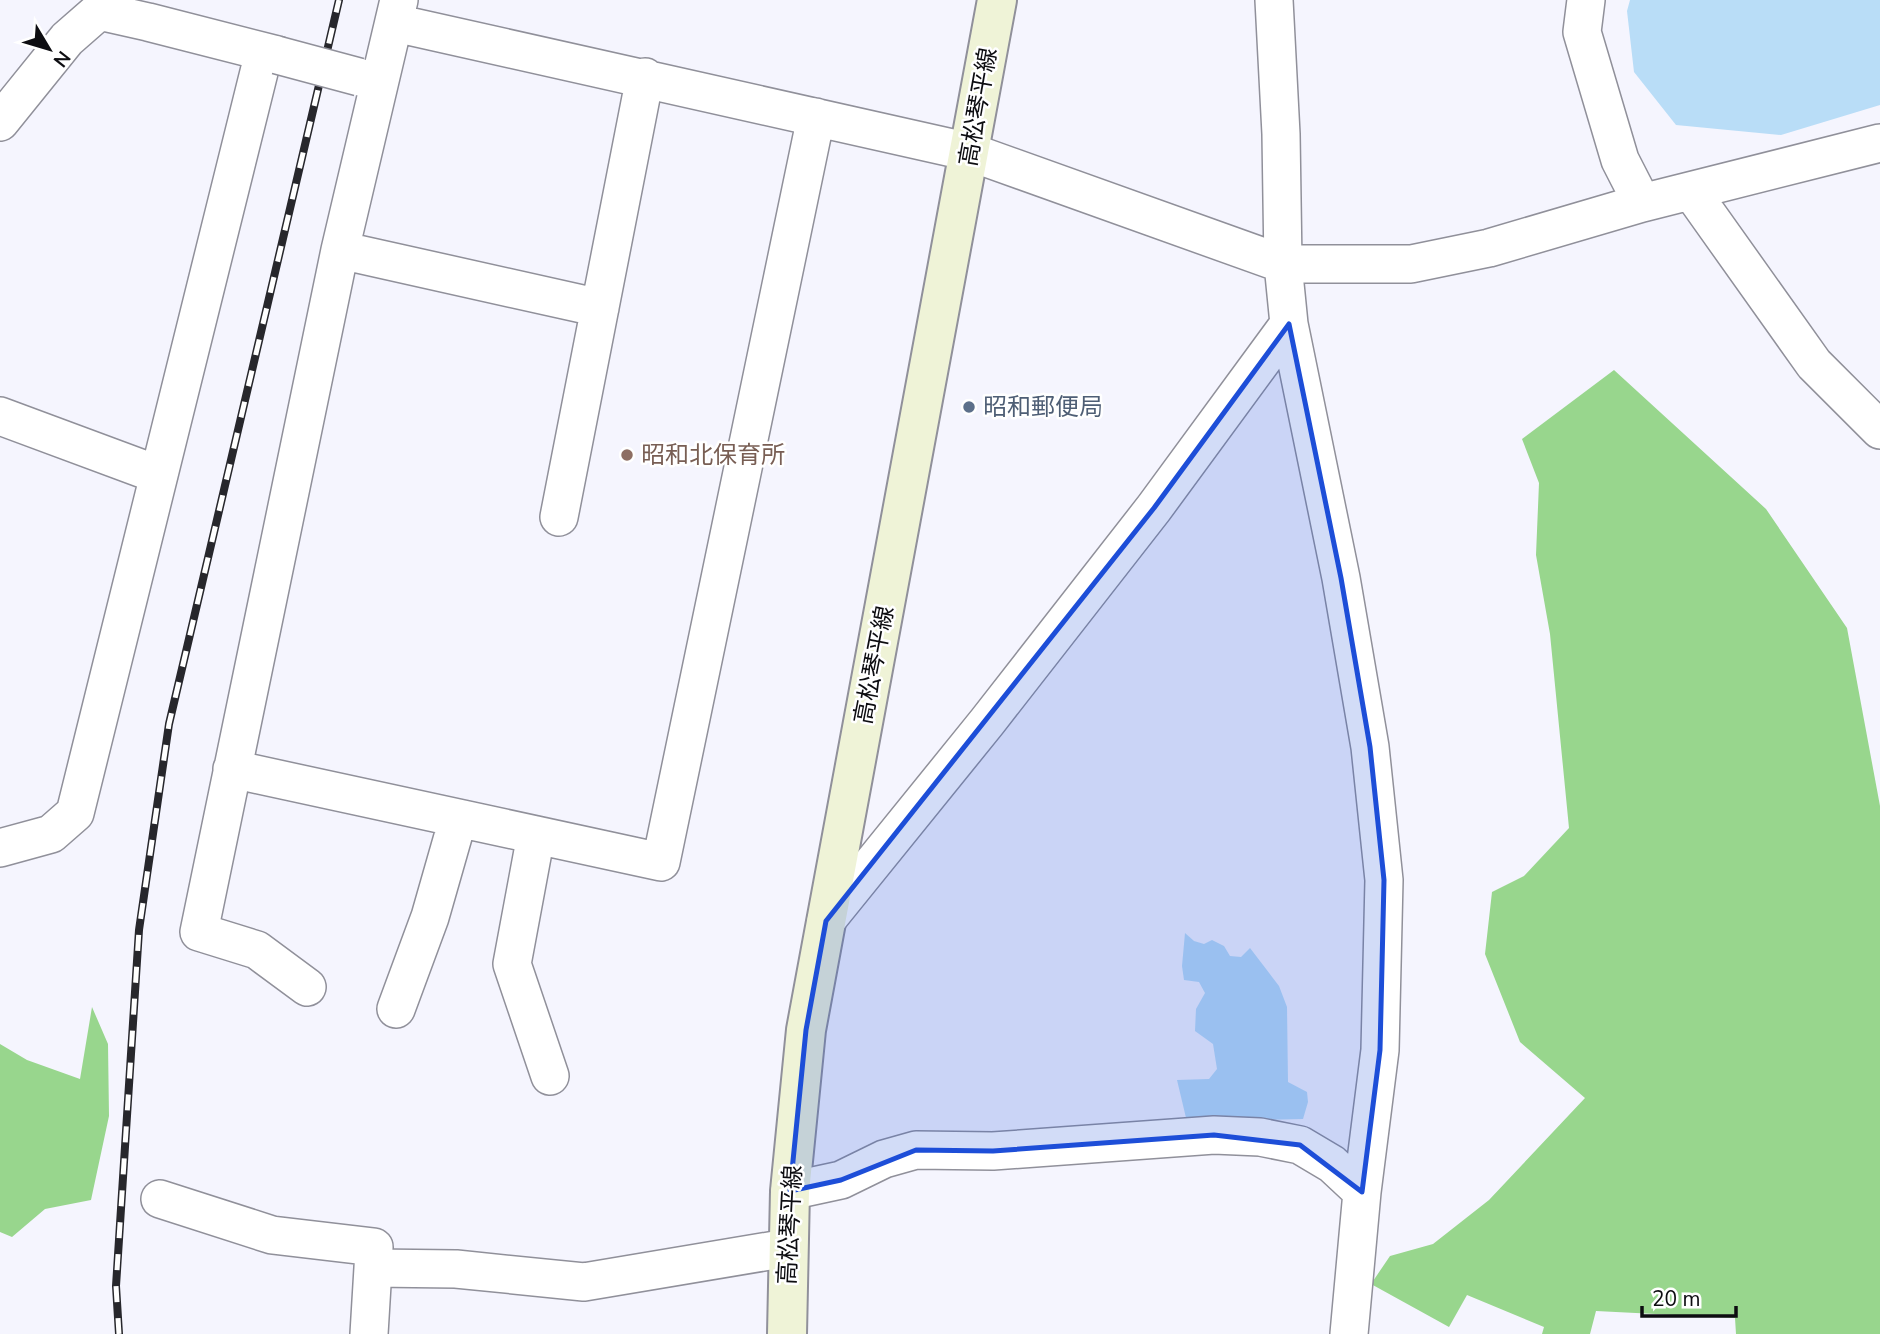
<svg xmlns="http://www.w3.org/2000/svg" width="1880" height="1334" font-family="'Nunito Sans','Noto Sans JP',sans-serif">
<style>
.green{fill:#98d68d}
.water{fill:#b9ddf7}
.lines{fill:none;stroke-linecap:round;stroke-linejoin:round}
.street-casing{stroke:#90909a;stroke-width:40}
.secondary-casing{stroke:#90909a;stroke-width:42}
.street{stroke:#fff;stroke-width:37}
.secondary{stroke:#eff3d7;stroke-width:38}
.rail-casing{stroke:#27272c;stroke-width:8}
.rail{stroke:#fff;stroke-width:5;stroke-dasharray:16;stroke-linecap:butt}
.street-bridge-casing{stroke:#90909a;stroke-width:40;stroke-linecap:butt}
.street-bridge{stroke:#fff;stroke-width:37}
.marked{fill:#1d4ed8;fill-opacity:0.2;stroke:#1d4ed8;stroke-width:5;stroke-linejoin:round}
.service-dot{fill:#5c6f8a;stroke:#fff;stroke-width:2.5}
.education-dot{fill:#8d6e63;stroke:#fff;stroke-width:2.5}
.labels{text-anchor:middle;stroke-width:5;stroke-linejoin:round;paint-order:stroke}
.street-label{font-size:24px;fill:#0d0d11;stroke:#fff}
.service-label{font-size:24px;fill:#4e5e75;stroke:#fff;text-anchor:start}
.education-label{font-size:24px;fill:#785e54;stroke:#fff;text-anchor:start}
</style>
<rect width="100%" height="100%" fill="#f5f5fe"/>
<path class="green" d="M 1614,370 L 1766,509 L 1847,628 L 1880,806 L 1880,1334 L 1736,1334 L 1735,1318 L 1596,1311 L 1590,1334 L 1542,1334 L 1544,1327 L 1467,1295 L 1449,1327 L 1371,1284 L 1390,1256 L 1433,1244 L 1489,1200 L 1585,1098 L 1520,1042 L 1485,954 L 1492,892 L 1524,876 L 1569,828 L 1550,634 L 1536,555 L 1539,483 L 1522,439 Z
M 92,1007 L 108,1044 L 109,1116 L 91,1200 L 45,1209 L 12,1237 L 0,1232 L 0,1044 L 27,1060 L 80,1079 Z"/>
<path class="water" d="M 1630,0 L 1880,0 L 1880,105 L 1781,135 L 1676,125 L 1634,72 L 1627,11 Z
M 1185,933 L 1194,941 L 1204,944 L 1212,940 L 1224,946 L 1230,956 L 1241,957 L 1250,948 L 1279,986 L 1287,1007 L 1288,1082 L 1307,1092 L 1308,1102 L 1303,1119 L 1187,1122 L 1177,1080 L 1209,1079 L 1217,1069 L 1213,1044 L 1195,1031 L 1196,1009 L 1205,993 L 1199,982 L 1184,980 L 1182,966 Z"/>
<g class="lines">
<defs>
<path id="street" d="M 1274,0 L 1281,134 L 1283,264 L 1289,324 L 1341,578 L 1370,747 L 1384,880 L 1380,1050 L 1362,1192 L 1349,1334
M 1586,0 L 1582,32 L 1620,160 L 1642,203
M 99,11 L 148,22 L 277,55
M 395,23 L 970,152 L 1283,264 L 1411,264 L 1489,248 L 1642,203 L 1880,143
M 0,122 L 67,39 L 99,11
M 1691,191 L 1814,364 L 1880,430
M 340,250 L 600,308
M 0,416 L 159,475
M 559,517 L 645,77
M 232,769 L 661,862 L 816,117
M 536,835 L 512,964 L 550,1076
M 0,848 L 51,834 L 75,813 L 264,52
M 826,921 L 987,722 L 1154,508 L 1289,324
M 307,987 L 257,950 L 199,932 L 340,250 L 399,0
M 396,1009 L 430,917 L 458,819
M 790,1191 L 841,1180 L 884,1159 L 916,1150 L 993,1151 L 1214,1135 L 1260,1137 L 1300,1145 L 1332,1164 L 1362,1192
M 160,1199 L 272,1235 L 374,1247 L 373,1268 L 456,1269 L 584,1282 L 787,1248
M 369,1334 L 373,1268"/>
<path id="secondary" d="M 787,1334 L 790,1191 L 806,1030 L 997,0"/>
</defs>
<use href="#street" class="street-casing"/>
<use href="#secondary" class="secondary-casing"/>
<use href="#street" class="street"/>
<use href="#secondary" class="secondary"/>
<defs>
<path id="rail" d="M 119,1334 L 116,1286 L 139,930 L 169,724 L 339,0"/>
</defs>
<use href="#rail" class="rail-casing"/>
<use href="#rail" class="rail"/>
<defs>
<path id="street-bridge" d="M 277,55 L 359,77"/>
</defs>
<use href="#street-bridge" class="street-bridge-casing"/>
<use href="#street-bridge" class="street-bridge"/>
</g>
<path class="marked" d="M 1289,324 L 1341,578 L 1370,747 L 1384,880 L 1380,1050 L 1362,1192 L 1300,1145 L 1214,1135 L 993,1151 L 916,1150 L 841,1180 L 790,1191 L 806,1030 L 826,921 L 1154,508 Z"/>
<circle class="service-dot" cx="969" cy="407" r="7"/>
<circle class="education-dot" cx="627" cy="455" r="7"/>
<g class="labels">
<g class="street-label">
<text transform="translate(978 107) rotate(-80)" y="8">高松琴平線</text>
<text transform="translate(874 665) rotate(-79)" y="8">高松琴平線</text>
<text transform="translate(790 1225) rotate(-87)" y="8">高松琴平線</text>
</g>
<g class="service-label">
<text x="983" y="415">昭和郵便局</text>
</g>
<g class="education-label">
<text x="641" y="463">昭和北保育所</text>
</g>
</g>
<g transform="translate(49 49) rotate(128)" stroke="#ffffff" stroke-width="5" paint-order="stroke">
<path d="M0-5L12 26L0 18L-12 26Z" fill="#0d0d11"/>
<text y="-10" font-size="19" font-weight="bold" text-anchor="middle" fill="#0d0d11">N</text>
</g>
<path d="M1642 1306v10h94v-10" fill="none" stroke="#0d0d11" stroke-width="3.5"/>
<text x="1652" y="1306" font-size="21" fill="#0d0d11" stroke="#ffffff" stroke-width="5" paint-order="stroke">20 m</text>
</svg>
